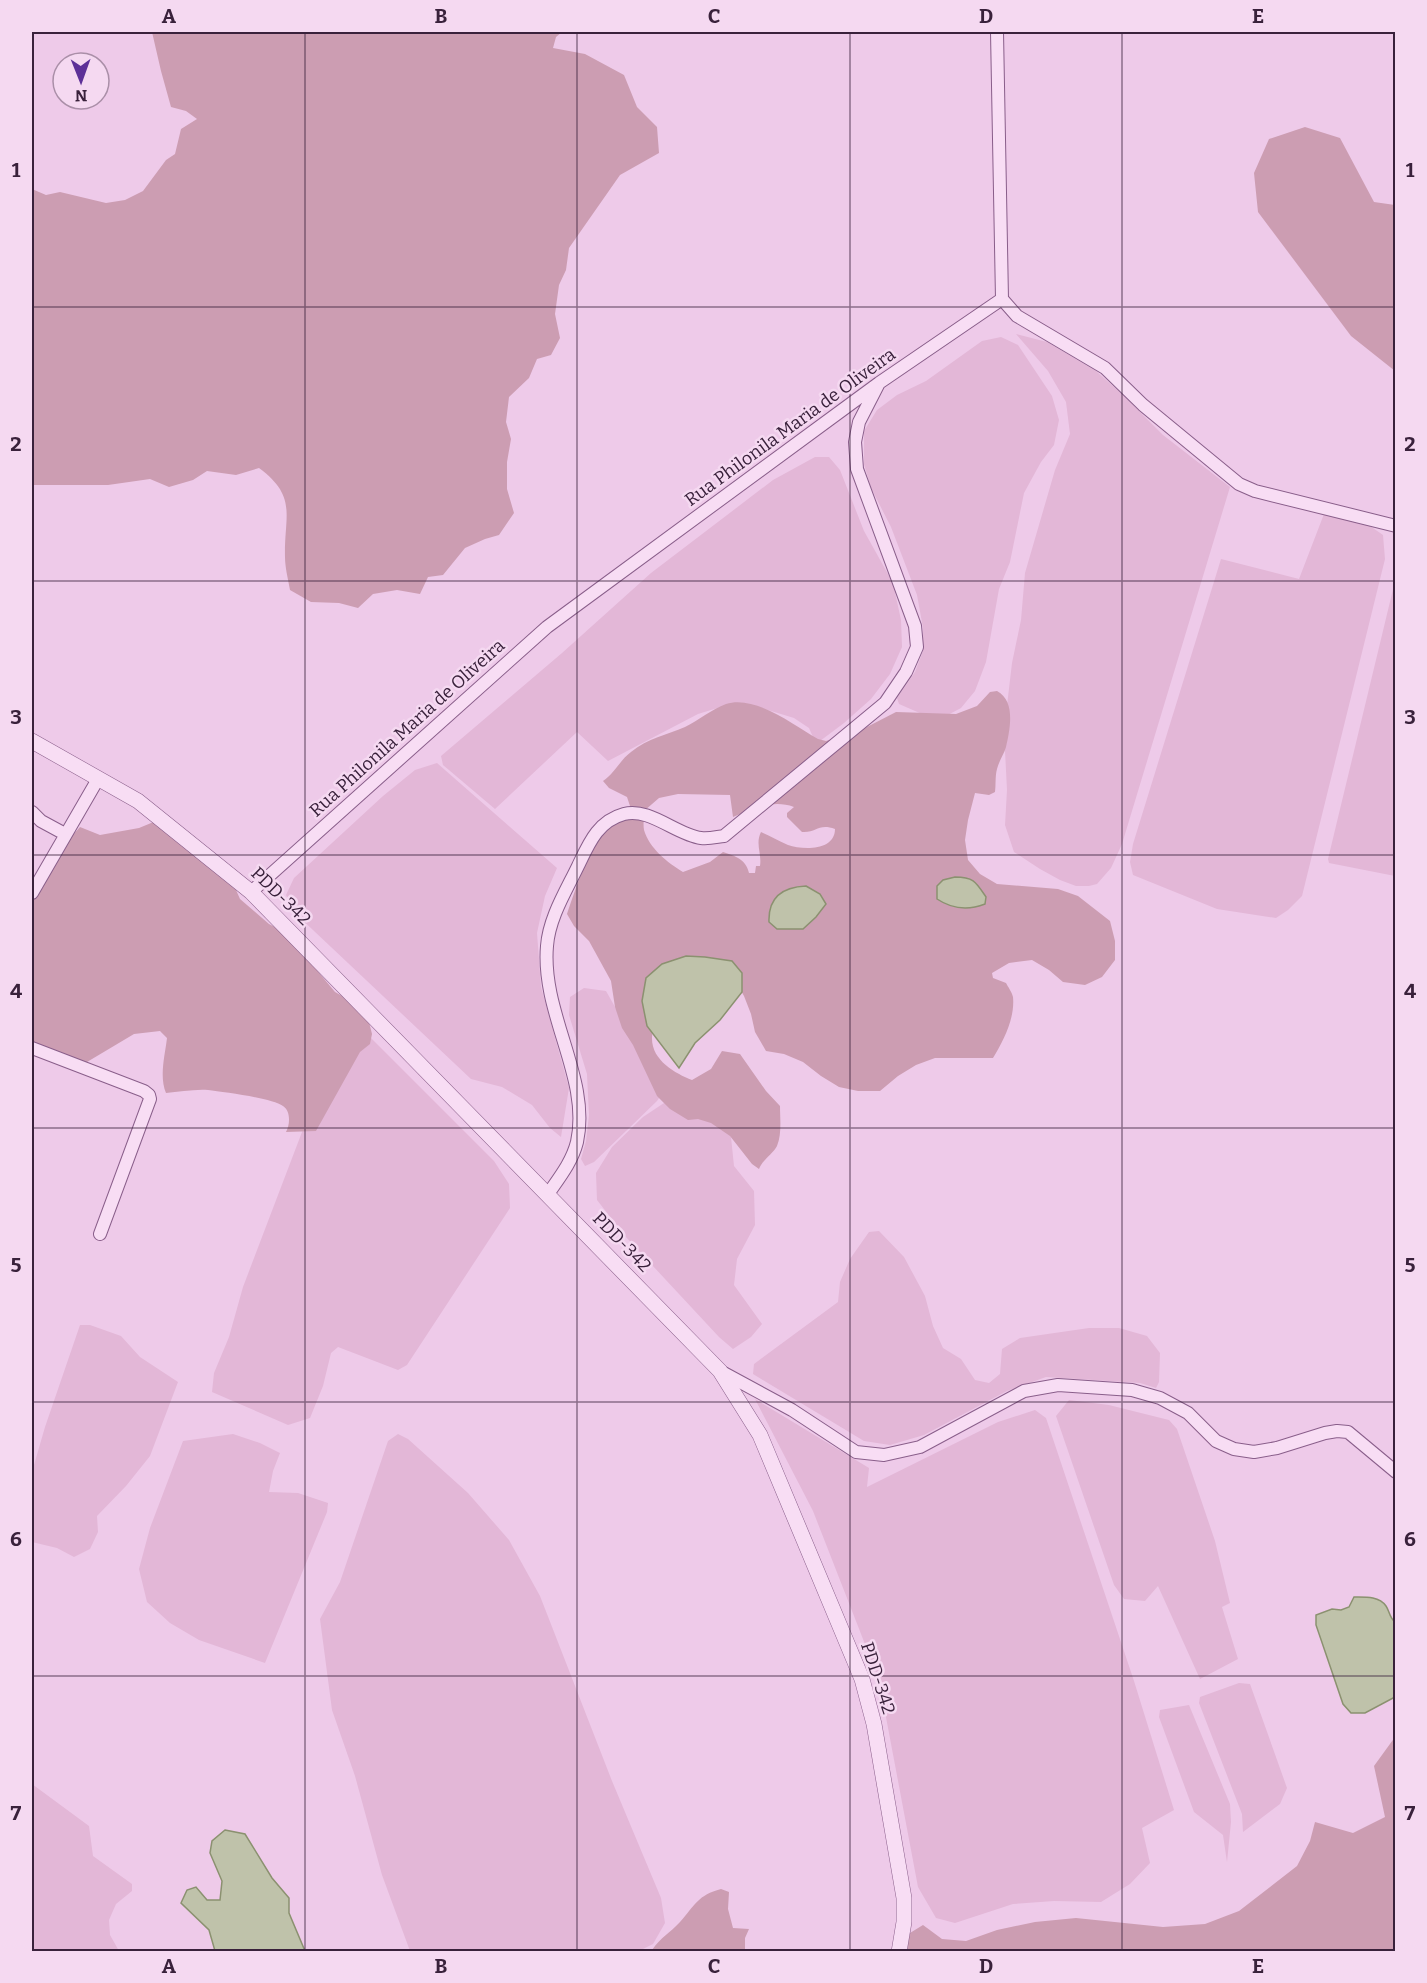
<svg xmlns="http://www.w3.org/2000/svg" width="1427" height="1983" font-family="Bitter,serif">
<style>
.farmland{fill:#e3b7d7}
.green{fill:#cc9db2;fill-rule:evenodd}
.water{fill:#bfc2aa;stroke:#8b9170;stroke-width:1.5}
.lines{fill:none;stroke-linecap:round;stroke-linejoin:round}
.minor-casing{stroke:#895e8a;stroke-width:14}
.tertiary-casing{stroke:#895e8a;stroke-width:16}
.minor{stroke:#f8ddf4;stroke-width:12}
.tertiary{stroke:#f8ddf4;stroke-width:15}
.grid{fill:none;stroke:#39213b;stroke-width:1.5;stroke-opacity:0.55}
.labels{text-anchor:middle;stroke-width:5;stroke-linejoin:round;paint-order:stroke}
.street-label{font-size:18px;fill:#39213b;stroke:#f5d9f1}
.neatline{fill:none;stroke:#39213b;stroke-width:2}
.grid-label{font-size:20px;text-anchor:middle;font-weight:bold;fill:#39213b}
</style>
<rect width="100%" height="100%" fill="#eecae9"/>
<path class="farmland" d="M 1016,334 L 1047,342 L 1096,371 L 1123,395 L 1163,435 L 1230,487 L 1122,844 L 1111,868 L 1097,884 L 1089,886 L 1076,886 L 1060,880 L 1040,869 L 1014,852 L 1005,825 L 1007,790 L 1004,731 L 1012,663 L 1021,620 L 1025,573 L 1055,470 L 1070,434 L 1066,402 L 1048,371 Z
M 1001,337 L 1018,345 L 1052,396 L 1059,420 L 1054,445 L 1041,462 L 1024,493 L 1010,562 L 999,589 L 986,662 L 975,691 L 961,708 L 944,717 L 922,714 L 899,704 L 897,698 L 915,672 L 923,651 L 923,628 L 917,595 L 891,527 L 871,488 L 864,464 L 864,431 L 877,410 L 897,395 L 926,381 L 982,341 Z
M 815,457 L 829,457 L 840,470 L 864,531 L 893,583 L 901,620 L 902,647 L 890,674 L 871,699 L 844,723 L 816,744 L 809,728 L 794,718 L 751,705 L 724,706 L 698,714 L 608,761 L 577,732 L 495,809 L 443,765 L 441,756 L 562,653 L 651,573 L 773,480 Z
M 1324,514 L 1370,526 L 1383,535 L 1385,559 L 1302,896 L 1288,910 L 1276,918 L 1217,909 L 1133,875 L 1130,862 L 1133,844 L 1221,559 L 1299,579 Z
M 1395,581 L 1395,876 L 1329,863 L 1328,859 Z
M 437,763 L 557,868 L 545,896 L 537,933 L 541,987 L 569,1088 L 561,1137 L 550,1128 L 532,1105 L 502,1087 L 471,1079 L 296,914 L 286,895 L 294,878 L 383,796 L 415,770 Z
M 584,988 L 606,991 L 663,1092 L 657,1101 L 594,1162 L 585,1166 L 581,1159 L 586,1141 L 589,1115 L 587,1074 L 569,1015 L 570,997 Z
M 363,1030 L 494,1161 L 509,1184 L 510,1208 L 407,1365 L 398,1370 L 338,1347 L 331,1353 L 323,1386 L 310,1418 L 288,1425 L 212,1392 L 214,1373 L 229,1337 L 243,1287 L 302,1132 Z
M 670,1099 L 706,1105 L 731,1137 L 734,1166 L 754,1191 L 755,1225 L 737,1259 L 734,1285 L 762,1324 L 751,1337 L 733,1349 L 719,1337 L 625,1236 L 597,1200 L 596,1173 L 612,1147 L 643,1117 Z
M 879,1231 L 904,1257 L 925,1296 L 933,1326 L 943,1348 L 961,1359 L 975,1380 L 989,1383 L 1000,1374 L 1002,1349 L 1020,1338 L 1089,1328 L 1119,1328 L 1147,1336 L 1160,1353 L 1159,1382 L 1156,1388 L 1140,1383 L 1046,1377 L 1007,1391 L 924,1435 L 890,1445 L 864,1441 L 753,1374 L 754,1364 L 838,1302 L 840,1282 L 850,1259 L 869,1232 Z
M 80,1325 L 90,1325 L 121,1336 L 140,1357 L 178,1382 L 150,1456 L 126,1486 L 97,1516 L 98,1532 L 90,1549 L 74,1557 L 57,1548 L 32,1542 L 32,1472 L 45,1427 Z
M 755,1399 L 869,1468 L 867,1487 L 998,1422 L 1035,1410 L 1046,1418 L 1134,1681 L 1174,1810 L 1142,1828 L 1150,1863 L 1130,1884 L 1101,1902 L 1054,1901 L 1013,1904 L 955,1923 L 936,1918 L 918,1887 L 879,1680 L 813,1511 Z
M 1069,1400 L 1109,1405 L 1169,1420 L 1177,1429 L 1215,1541 L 1230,1603 L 1222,1607 L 1238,1659 L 1200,1679 L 1158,1586 L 1145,1601 L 1124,1599 L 1114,1585 L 1056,1416 Z
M 233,1434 L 260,1443 L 280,1453 L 273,1471 L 269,1492 L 298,1493 L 328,1503 L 327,1512 L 265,1663 L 199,1640 L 170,1623 L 147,1602 L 139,1569 L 150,1528 L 183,1441 Z
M 398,1434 L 408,1439 L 468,1493 L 509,1540 L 540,1596 L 612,1781 L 661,1898 L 665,1923 L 653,1944 L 637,1952 L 410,1951 L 382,1875 L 355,1776 L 332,1710 L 320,1619 L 340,1582 L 388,1441 Z
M 1239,1683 L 1250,1684 L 1287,1788 L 1280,1804 L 1243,1832 L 1242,1814 L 1199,1703 L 1200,1697 Z
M 1189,1705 L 1230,1804 L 1231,1822 L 1227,1862 L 1223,1835 L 1194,1812 L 1159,1717 L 1160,1710 Z
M 32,1784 L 89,1826 L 93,1856 L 132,1884 L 132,1891 L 116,1904 L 109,1920 L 110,1935 L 119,1951 L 32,1951 Z"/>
<path class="green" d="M 152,32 L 562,32 L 556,37 L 553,48 L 585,54 L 624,75 L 637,107 L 657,127 L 659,153 L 620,175 L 569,248 L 566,270 L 559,285 L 555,314 L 560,338 L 551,355 L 537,359 L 529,378 L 509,397 L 506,422 L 511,439 L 507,462 L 507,489 L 514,513 L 499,535 L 485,539 L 465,548 L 443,575 L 428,577 L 420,594 L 397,590 L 373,594 L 358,608 L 339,603 L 311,602 L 290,590 C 288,579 285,567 285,557 C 284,515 298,497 259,468 L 236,475 L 207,471 L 193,480 L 169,487 L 150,479 L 108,485 L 32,485 L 32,189 L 46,195 L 60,192 L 106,203 L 125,200 L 143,191 L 166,160 L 175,154 L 181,129 L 197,119 L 186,111 L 171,107 L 161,71 Z
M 1305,127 L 1340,138 L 1374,202 L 1395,205 L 1395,371 L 1351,336 L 1258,212 L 1254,173 L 1269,139 Z
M 997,691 C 1016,701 1010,729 1006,747 C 1004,754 999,761 997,769 C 995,776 996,785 995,792 L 989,795 L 975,793 L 968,820 L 965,840 L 968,860 L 980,874 L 997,884 L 1058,889 L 1078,896 L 1110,921 L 1115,941 L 1115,960 L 1102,977 L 1085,985 L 1063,982 L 1049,970 L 1032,960 L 1009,963 L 992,973 L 993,978 L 1006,983 C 1008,987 1012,992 1013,997 C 1015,1018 1004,1040 993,1058 L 935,1058 L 916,1065 L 898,1076 L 880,1091 L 858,1091 L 839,1087 L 821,1076 L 803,1062 L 784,1054 L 766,1051 L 755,1032 L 751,1014 L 744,996 L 733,977 L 659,999 C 657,1011 653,1025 652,1037 C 651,1060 675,1073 692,1080 L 711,1069 L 722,1051 L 740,1054 L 766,1091 L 780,1106 C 780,1118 782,1134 777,1146 C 773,1154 763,1159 759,1169 L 752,1164 L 730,1136 L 711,1123 L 698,1119 L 688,1120 L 670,1109 L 657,1096 L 633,1045 L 622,1028 L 615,1007 L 611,981 L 589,941 L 574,926 L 567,914 C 572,899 592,840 601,830 C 609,821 622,817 630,806 L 627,797 L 609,788 L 603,781 C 615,773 620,760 631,752 C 648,738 667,735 685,727 C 699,720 712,709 726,704 C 756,695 793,725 818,739 L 826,741 L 865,728 L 896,712 L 956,714 L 977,706 L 990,692 ZM 678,794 L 730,795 L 733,817 C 754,809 772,799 794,807 L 787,813 L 787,817 L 802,832 C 817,833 818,823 835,829 C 835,851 803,850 788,845 C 779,841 770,836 761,832 C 755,844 762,853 760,866 L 756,866 L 755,873 L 749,873 C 746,859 735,856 723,852 L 710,862 L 683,872 C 668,863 649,848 644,830 C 643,825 644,817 644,811 L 659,798 Z
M 156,821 L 225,865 L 240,899 L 269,924 L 286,933 L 335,992 L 353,1002 L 367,1014 L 372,1034 L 370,1044 L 360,1052 L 316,1131 L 286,1132 C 290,1125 291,1111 283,1106 C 272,1098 224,1092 208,1090 C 195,1089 179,1092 166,1093 C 159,1077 165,1055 167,1038 L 160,1031 L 134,1034 L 87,1062 L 74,1062 L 41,1048 L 32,1040 L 32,880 L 80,827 L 100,835 L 139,828 Z
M 1395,1737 L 1395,1951 L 905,1952 L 910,1933 L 923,1925 L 942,1939 L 966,1941 L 997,1930 L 1035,1922 L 1076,1918 L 1163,1927 L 1205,1924 L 1239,1911 L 1297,1866 L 1310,1841 L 1315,1822 L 1353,1833 L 1385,1817 L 1374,1766 Z
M 721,1889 L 729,1892 L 728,1909 L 733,1928 L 749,1929 L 745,1938 L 745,1951 L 643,1951 L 652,1950 C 661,1937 670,1933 680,1922 C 695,1905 698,1895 721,1889 Z"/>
<path class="water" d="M 955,877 C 974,877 976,882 986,897 L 985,904 C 967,911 952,909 937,899 L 937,886 L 943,880 Z
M 806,886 L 820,894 L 826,904 L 816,917 L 803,929 L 777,929 L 769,922 C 768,897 783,887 806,886 Z
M 686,956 L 705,957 L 732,961 L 742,973 L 742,992 L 720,1020 L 695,1043 L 679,1068 L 647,1026 L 642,1001 L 646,978 L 662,964 Z
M 1354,1597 C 1365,1597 1379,1596 1386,1606 C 1390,1612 1389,1617 1395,1622 L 1395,1697 L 1365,1713 L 1351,1713 L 1343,1704 L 1316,1625 L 1316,1615 L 1332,1609 L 1341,1610 L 1349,1607 Z
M 225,1830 L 245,1834 L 272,1878 L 289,1898 L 289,1913 L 305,1951 L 215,1951 L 209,1930 L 181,1903 L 187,1890 L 196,1887 L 207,1900 L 220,1900 L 222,1881 L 210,1853 L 212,1841 Z"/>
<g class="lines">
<defs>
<path id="minor" d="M 997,32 L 1002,299
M 1002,299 L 1017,316 L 1105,368 L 1143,405 L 1239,484 L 1255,491 L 1396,526
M 32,812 L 41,821 L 65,834
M 251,892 L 547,627 L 879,383 L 1002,299
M 32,893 L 98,779
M 32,1048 L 144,1091 L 149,1095 L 150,1099 L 100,1234
M 548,1194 C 559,1178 572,1162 577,1142 C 591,1078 541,1014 547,946 C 549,918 566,891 578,866 C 589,843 598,821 624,814 C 649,807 677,835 701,838 C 709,839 716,837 724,836 L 885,703 L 906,672 L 917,647 L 915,626 L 857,469 L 855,442 L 859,422 L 879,383
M 720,1371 L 792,1410 L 856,1452 L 884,1455 L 920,1447 L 1024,1391 L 1058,1385 L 1132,1390 L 1160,1398 L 1188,1413 L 1216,1441 L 1234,1449 L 1254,1452 L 1277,1448 L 1325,1433 L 1337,1431 L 1348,1432 L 1396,1472"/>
<path id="tertiary" d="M 32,741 L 138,801 L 251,892 L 720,1371 L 760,1435 L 862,1679 L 874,1724 L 904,1898 L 904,1922 L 899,1952"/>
</defs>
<use href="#minor" class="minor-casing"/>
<use href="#tertiary" class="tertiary-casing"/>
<use href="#minor" class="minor"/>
<use href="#tertiary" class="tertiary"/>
</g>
<path class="grid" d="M 305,32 L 305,1952M 577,32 L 577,1952M 850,32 L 850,1952M 1122,32 L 1122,1952M 32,307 L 1396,307M 32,581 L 1396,581M 32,855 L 1396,855M 32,1128 L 1396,1128M 32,1402 L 1396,1402M 32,1676 L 1396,1676"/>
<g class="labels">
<g class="street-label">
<text transform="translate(790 427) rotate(-36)" y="6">Rua Philonila Maria de Oliveira</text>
<text transform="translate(407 728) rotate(-42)" y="6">Rua Philonila Maria de Oliveira</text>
<text transform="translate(281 896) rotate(44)" y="6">PDD-342</text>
<text transform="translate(622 1242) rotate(46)" y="6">PDD-342</text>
<text transform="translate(878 1678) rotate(72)" y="6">PDD-342</text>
</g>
</g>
<rect width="1427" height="1983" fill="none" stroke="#f5d9f1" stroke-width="66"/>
<g transform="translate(81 81) rotate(179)"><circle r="28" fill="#f5d9f1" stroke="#aa8fa8" stroke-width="1.5"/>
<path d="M0-4.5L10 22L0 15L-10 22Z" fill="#5d3098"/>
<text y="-9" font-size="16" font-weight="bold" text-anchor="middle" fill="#39213b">N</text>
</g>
<rect x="33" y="33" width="1361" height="1917" class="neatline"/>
<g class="grid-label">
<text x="169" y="23">A</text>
<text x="441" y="23">B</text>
<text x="714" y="23">C</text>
<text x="986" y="23">D</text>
<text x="1258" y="23">E</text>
<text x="16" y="177">1</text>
<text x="1410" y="177">1</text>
<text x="16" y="451">2</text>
<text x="1410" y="451">2</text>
<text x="16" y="724">3</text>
<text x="1410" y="724">3</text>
<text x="16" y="998">4</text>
<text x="1410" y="998">4</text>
<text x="16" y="1272">5</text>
<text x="1410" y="1272">5</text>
<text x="16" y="1546">6</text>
<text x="1410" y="1546">6</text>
<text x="16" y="1820">7</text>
<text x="1410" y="1820">7</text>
<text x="169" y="1973">A</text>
<text x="441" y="1973">B</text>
<text x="714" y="1973">C</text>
<text x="986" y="1973">D</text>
<text x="1258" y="1973">E</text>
</g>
</svg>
